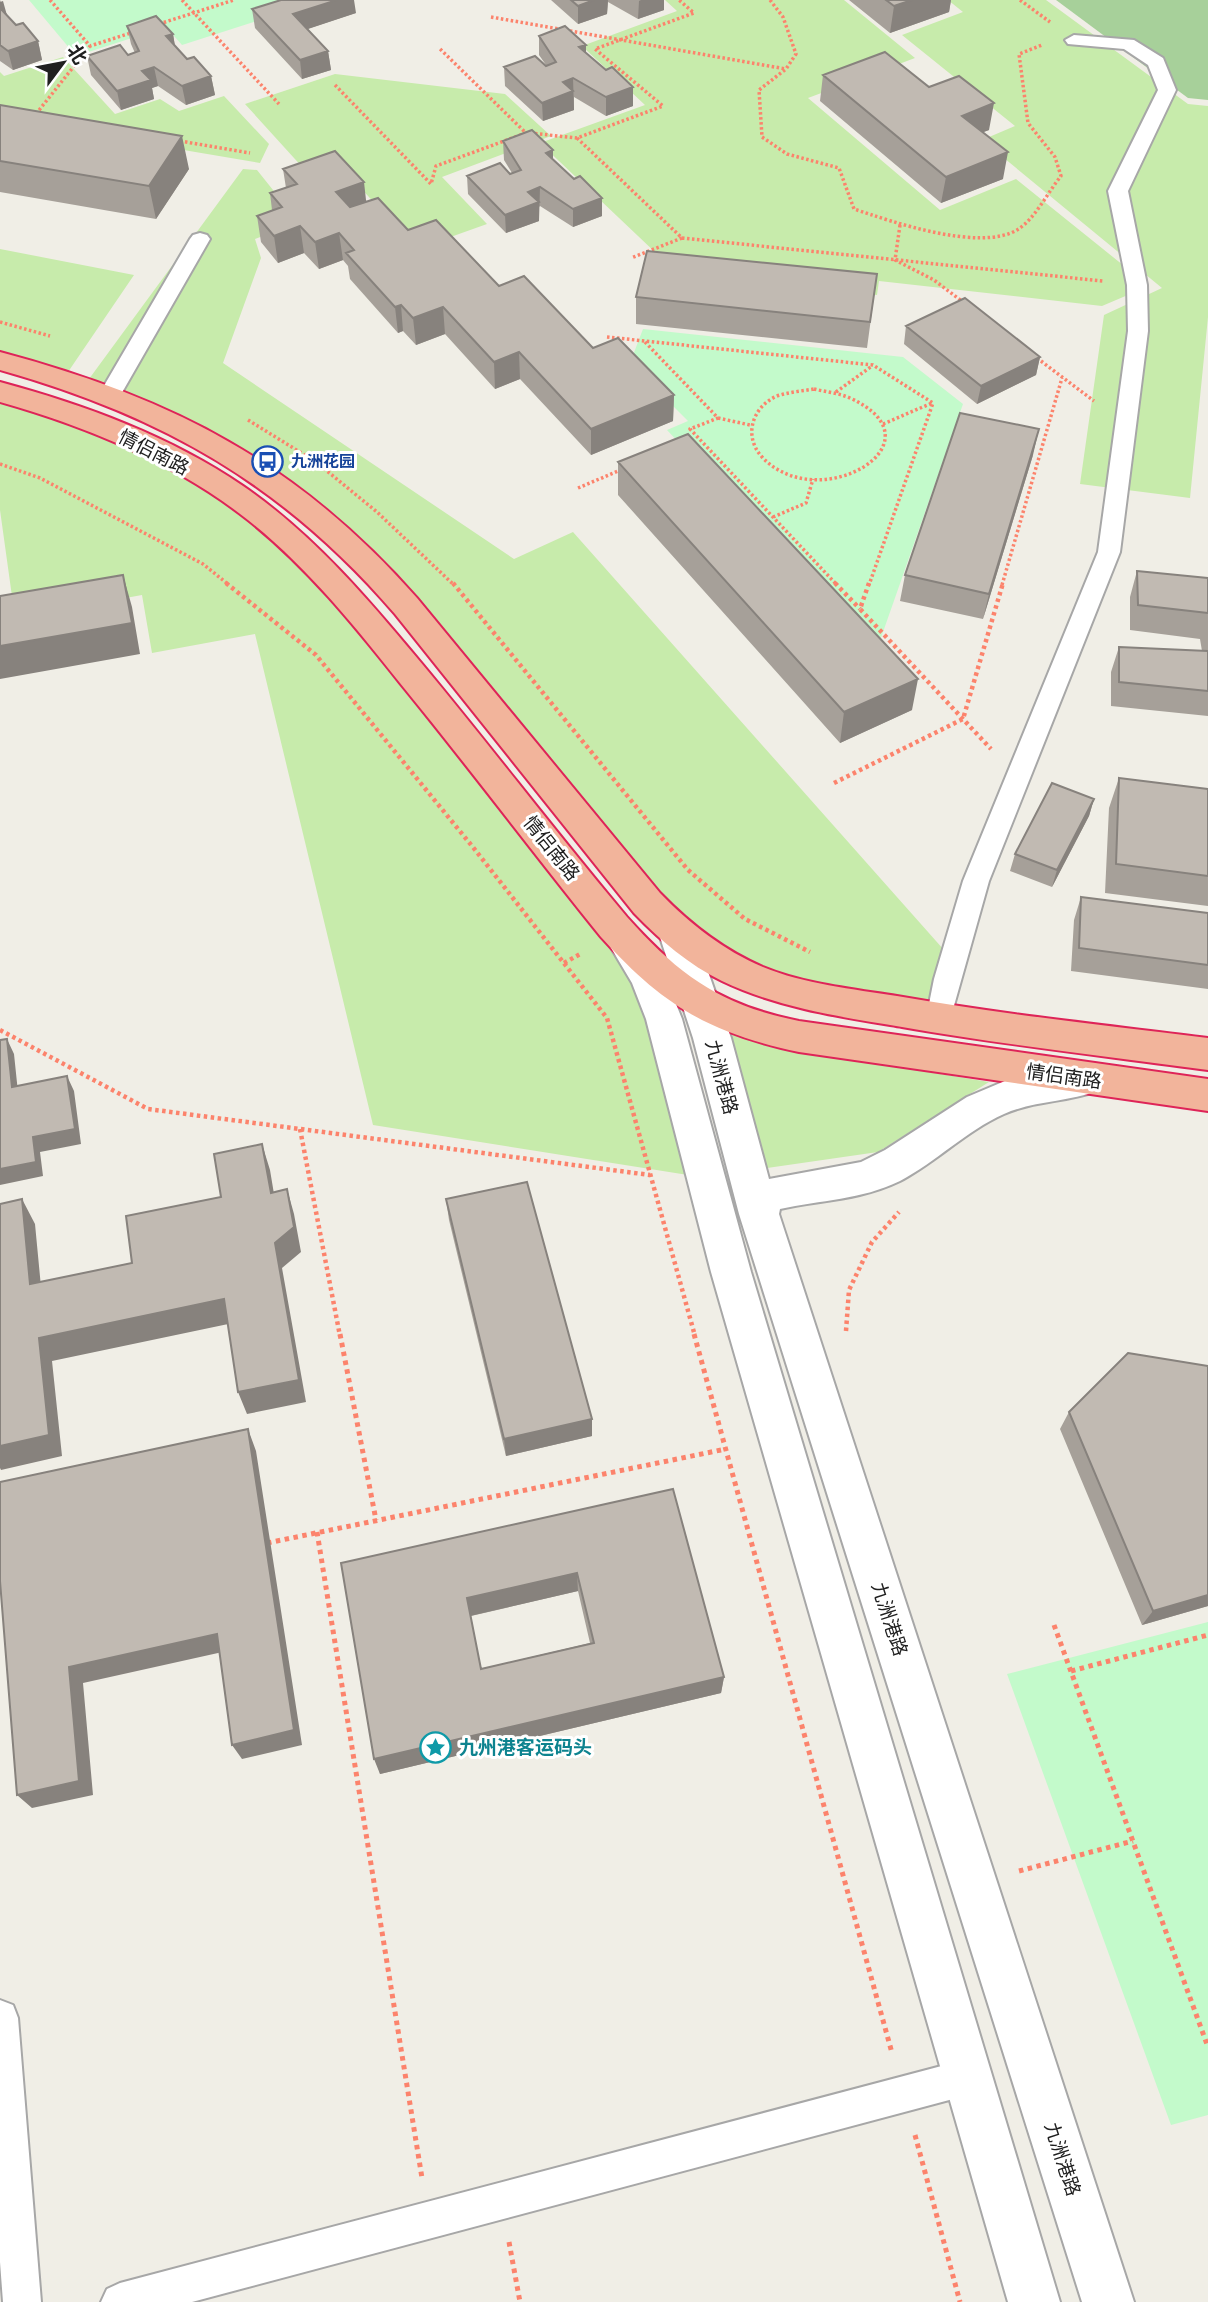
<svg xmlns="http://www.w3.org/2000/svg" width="1208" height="2302" font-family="'IBM Plex Sans','Noto Sans SC',sans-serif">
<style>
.grass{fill:#c7ebab}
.forest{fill:#a7d09a}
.park{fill:#c3facb}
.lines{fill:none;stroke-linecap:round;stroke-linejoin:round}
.service-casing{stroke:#a7a7a7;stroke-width:4}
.tertiary-casing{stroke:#a7a7a7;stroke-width:4}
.trunk-casing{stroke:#de2458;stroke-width:4}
.path-far2{stroke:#fc836c;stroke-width:3.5;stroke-dasharray:2.5 2.5;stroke-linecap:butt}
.path-far1{stroke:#fc836c;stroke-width:4.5;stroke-dasharray:3.5 3.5;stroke-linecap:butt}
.path{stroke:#fc836c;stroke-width:5;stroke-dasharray:4.5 4.5;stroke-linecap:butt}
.service{fill:#fff;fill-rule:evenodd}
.tertiary{fill:#fff;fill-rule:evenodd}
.trunk{fill:#f2b49b;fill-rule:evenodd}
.wall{fill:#a6a099;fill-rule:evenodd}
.shaded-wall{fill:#87827d}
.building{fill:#c1bab2;stroke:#87827d;stroke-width:2;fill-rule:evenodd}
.labels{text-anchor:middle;stroke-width:6;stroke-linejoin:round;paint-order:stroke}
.far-transit-label{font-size:16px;font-weight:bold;fill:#164399;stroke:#fff;text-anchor:start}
.street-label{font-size:19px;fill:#202020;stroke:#fff}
.culture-label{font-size:19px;font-weight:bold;fill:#0d838f;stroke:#fff;text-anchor:start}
</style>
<rect width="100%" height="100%" fill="#f0eee6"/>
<path class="grass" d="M 665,0 L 844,0 L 915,58 L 808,98 L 940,210 L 1016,179 L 1149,286 L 1102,306 L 879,281 L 877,295 L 677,273 L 540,143 L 645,105 L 582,46 L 677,11 Z
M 948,0 L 1046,0 L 1188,104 L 1208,106 L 1208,317 L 1190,498 L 1080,484 L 1104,315 L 1162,288 L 982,140 L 1015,126 L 902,35 L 963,12 Z
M 63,57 L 115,114 L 160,99 L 179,111 L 224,96 L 269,144 L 260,163 L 0,119 L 0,72 L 4,76 Z
M 335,74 L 505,94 L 551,136 L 442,177 L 487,224 L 417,249 L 344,170 L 314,180 L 245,104 Z
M 243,169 L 257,170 L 289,210 L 276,231 L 255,239 L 261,258 L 223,363 L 514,559 L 573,532 L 944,950 L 929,1007 L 785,980 L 736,959 L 660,900 L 409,591 C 319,491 216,423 89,379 Z
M 0,249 L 134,275 L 68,372 L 0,353 Z
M 0,400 L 72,421 L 182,475 L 252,518 L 368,634 L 616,940 L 656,1027 L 688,1175 L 373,1125 L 255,634 L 152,653 L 142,595 L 15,618 L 0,510 Z
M 718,1021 L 813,1053 L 989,1082 L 878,1152 L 760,1169 Z"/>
<path class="forest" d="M 1056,0 L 1208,0 L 1208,100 L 1188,98 Z"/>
<path class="park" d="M 29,0 L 314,0 L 316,2 L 182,45 L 166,27 L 76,56 Z
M 643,329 L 903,357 L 963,404 L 876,652 L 667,430 L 688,421 L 630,363 Z
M 1208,1622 L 1208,2115 L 1171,2125 L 1007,1674 Z"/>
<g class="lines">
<defs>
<path id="service" d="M 1074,35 L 1134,40 L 1163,58 L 1176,90 L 1128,191 L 1147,285 L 1148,331 L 1120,552 L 989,881 L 948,1027 L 939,1030 L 930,1027 L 926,1019 L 934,979 L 963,881 L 1098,552 L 1128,331 L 1127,285 L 1108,191 L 1158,90 L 1148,65 L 1124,49 L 1068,44 L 1065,40 Z
M 200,233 L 207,235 L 210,239 L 120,396 L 117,401 L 101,401 L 98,396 L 190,239 L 193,235 Z
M 0,2000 L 13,2005 L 18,2018 L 41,2302 L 3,2302 L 0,2262 Z
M 968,2059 L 981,2064 L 986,2077 L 981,2090 L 968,2095 L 192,2302 L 101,2302 L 107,2289 L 120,2283 Z"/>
<path id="tertiary" d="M 677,920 L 690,924 L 695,934 L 731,1038 L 769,1179 L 861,1162 L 885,1150 L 967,1097 L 1005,1081 L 1084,1064 L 1097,1069 L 1103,1080 L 1097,1091 C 1067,1102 1033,1101 1004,1114 C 966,1131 936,1162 900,1181 C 861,1200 821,1200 780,1209 L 779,1214 L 1134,2302 L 1082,2302 L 739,1214 L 693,1038 L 659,934 L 664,924 Z
M 625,927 L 638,931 L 666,979 L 682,1019 L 751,1272 L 1060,2302 L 1008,2302 L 711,1272 L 646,1019 L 632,983 L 607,941 L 612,931 Z"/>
<path id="trunk" d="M 0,352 C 173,398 298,463 417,598 L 660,893 C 690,924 723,950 763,967 C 804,984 853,989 897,996 C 1000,1014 1104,1025 1208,1038 L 1208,1070 C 1106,1056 1004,1045 902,1027 C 841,1017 778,1008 722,981 C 689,965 660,940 634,913 L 395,614 C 284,485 163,416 0,370 Z
M 0,382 C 85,405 170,436 243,486 C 313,534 369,600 423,665 C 492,748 557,834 627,917 C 680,976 720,1005 799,1021 L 1208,1079 L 1208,1111 L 799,1052 C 709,1033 662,1005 601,937 C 533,853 468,766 400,683 C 354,625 306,566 248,520 C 176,463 88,427 0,402 Z"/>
</defs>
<use href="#service" class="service-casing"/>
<use href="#tertiary" class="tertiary-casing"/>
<use href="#trunk" class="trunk-casing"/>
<path class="path-far2" d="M 50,0 L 90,46 L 134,32
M 182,0 L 279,104
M 770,0 L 783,17 L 796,54 L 786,69 L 759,90 L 762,137 L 787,154 L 839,168 L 854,209 C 893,222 979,252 1017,230 C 1035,219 1048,192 1061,176 L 1055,157 L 1028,123 L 1019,54 L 1042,45
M 1020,0 L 1050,22
M 491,17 L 786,69
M 159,24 L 234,0
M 335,85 L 431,184 L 436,166 L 526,133 L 440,49
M 36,114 L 90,46
M 530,133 L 577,138 L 663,106 L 595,49 L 694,13 L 679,0
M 577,138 L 682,238 L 631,258
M 180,141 L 250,153
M 900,225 L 895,260 L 934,280 L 963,302
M 682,238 L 1103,281
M 0,322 L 50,336
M 607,337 L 873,365 L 933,403 L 869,585
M 645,342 L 718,418 L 690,429 L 837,585
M 1037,358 L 1094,401
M 814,389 C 826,392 839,393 850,398 C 947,442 819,518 762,457 C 743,436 752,407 777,396 C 789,392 802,391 814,389 Z
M 836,392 L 872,366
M 718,418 L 750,425
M 248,420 L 316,462 L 377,512 L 454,585
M 883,424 L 932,403
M 0,464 L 40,478 L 203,564 L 229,585
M 578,488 L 623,469
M 773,517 L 806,503 L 813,479
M 1002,585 L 1062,378"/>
<path class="path-far1" d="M 226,583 L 316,655 L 472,846 L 607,1018 L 695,1336
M 453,583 L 688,870 L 745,919 L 810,952
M 835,583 L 860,609
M 869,583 L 860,609 L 991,749
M 834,783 L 963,719 L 1003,583
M 564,963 L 582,953
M 0,1030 L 148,1109 L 650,1175
M 300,1129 L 340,1336
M 846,1331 L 849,1290 L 872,1242 L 899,1212"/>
<path class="path" d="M 340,1334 L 376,1520
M 694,1334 L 892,2053
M 317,1532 L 422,2178
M 267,1543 L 726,1449
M 1054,1625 L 1208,2047
M 1071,1671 L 1208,1635
M 1019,1871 L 1133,1841
M 915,2135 L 960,2302
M 509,2242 L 520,2302"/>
<use href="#service" class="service"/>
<use href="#tertiary" class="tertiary"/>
<use href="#trunk" class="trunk"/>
</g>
<path class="wall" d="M 0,0 L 7,15 L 16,25 L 38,41 L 42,60 L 13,70 L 0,61 Z
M 551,0 L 664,0 L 664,10 L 638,19 L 608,2 L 607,14 L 578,24 Z
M 849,0 L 951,0 L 949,12 L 890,33 Z
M 252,9 L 356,13 L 307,29 L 328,51 L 331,70 L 302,79 L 255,28 Z
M 127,26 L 173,34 L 175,46 L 187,59 L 211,76 L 215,95 L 186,105 L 158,86 L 152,88 L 154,99 L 121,110 L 91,75 L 87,56 L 128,55 L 135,53 L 131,44 Z
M 539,36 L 586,45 L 586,53 L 633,106 L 606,116 L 574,97 L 574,110 L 543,121 L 505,86 L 504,67 L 546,65 L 539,55 Z
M 823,75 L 929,87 L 989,130 L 983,132 L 1003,179 L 941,203 L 820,101 Z
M 0,105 L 189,169 L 156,219 L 0,192 Z
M 503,141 L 553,150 L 553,160 L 574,179 L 602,198 L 602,216 L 573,227 L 540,206 L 539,207 L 539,221 L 506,233 L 468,194 L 467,176 L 512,173 L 504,160 Z
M 283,169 L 367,201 L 408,230 L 499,286 L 593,348 L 674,395 L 673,421 L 591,455 L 520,379 L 495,389 L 445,334 L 416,345 L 403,331 L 398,333 L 350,279 L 348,266 L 343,260 L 319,269 L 304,253 L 278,263 L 261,242 L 257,216 L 272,210 L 270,193 L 286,188 Z
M 877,274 L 867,348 L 636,324 L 636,297 Z
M 906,326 L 1040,357 L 1036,375 L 977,404 L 904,344 Z
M 1033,455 L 983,619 L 900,601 L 905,575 Z
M 618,462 L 912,710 L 840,743 L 618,495 Z
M 1137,571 L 1208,578 L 1208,716 L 1111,706 L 1111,672 L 1119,647 L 1202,651 L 1200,639 L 1130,630 L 1130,597 Z
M 1119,778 L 1208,789 L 1208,906 L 1105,893 L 1109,808 Z
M 1094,799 L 1089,816 L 1052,887 L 1010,871 L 1015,854 Z
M 1081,897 L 1208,913 L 1208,989 L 1071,971 L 1074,920 Z
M 446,1199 L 592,1419 L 592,1436 L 506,1456 L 449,1220 Z
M 1208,1366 L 1208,1606 L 1142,1625 L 1060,1429 L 1069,1412 Z
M 673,1489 L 724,1677 L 721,1693 L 380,1774 L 341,1563 ZM 578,1591 L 590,1643 L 481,1669 L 471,1616 Z"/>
<path class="shaded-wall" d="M 337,0 L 354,0 L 356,13 L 296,33 L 293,14 Z
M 594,0 L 608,0 L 607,14 L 578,24 L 578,6 Z
M 641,0 L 664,0 L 664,10 L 638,19 L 639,1 Z
M 912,0 L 951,0 L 949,12 L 890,33 L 894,6 Z
M 3,1 L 8,19 L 0,19 L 0,2 Z
M 173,34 L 176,53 L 166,36 Z
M 38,41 L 42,60 L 13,70 L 8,51 Z
M 586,45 L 586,63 L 579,47 Z
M 328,51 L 331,70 L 302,79 L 300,60 Z
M 154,67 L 158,86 L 152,88 L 154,99 L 121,110 L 117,91 L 142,71 Z
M 211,76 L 215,95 L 186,105 L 182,86 Z
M 573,78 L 574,110 L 543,121 L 542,103 L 563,82 Z
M 633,87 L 633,106 L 606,116 L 606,97 Z
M 994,103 L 989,130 L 958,142 L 962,116 Z
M 182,136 L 189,169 L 156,219 L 149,186 Z
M 553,150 L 553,169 L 546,153 Z
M 1008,152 L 1003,179 L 941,203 L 946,177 Z
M 364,182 L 367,209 L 340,218 L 336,192 Z
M 540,187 L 539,221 L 506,233 L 505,215 L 528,192 Z
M 602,198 L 602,216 L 573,227 L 573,209 Z
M 300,226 L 304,253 L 278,263 L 274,236 Z
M 339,233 L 343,260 L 319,269 L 315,242 Z
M 401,305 L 403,331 L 398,333 L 395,307 Z
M 443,307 L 445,334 L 416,345 L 413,318 Z
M 519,352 L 520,379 L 495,389 L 494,362 Z
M 1040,357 L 1036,375 L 977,404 L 981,386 Z
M 674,395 L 673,421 L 591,455 L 591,429 Z
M 1039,429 L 1033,455 L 983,619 L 989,594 Z
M 123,575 L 132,607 L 140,654 L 0,679 L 0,646 Z
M 918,679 L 912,710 L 840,743 L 844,712 Z
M 1094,799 L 1089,816 L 1052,887 L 1057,870 Z
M 7,1039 L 14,1054 L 19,1102 L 12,1087 Z
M 67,1076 L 74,1091 L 81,1144 L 40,1152 L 43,1176 L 0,1185 L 0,1169 L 33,1137 Z
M 262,1144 L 270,1170 L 278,1218 L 271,1193 Z
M 287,1189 L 294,1214 L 301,1252 L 282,1268 L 306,1402 L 247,1414 L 238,1392 Z
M 22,1199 L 35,1224 L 43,1308 L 30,1284 Z
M 224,1299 L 233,1323 L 52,1361 L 62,1456 L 1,1470 L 0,1468 L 0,1446 L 39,1338 Z
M 592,1419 L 592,1436 L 506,1456 L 504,1439 Z
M 248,1429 L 256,1451 L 302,1745 L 242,1759 L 232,1745 Z
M 577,1573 L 578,1591 L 470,1616 L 467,1598 Z
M 1208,1595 L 1208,1606 L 1142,1625 L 1153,1611 Z
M 217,1634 L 227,1651 L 83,1683 L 93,1795 L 32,1808 L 17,1795 L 69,1667 Z
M 724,1677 L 721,1693 L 380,1774 L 374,1759 Z"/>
<path class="building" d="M 281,0 L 337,0 L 293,14 L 328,51 L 300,60 L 252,9 Z
M 571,0 L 594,0 L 578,6 Z
M 886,0 L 912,0 L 894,6 Z
M 0,8 L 16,25 L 23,23 L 38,41 L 8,51 L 0,45 Z
M 156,16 L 173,34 L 166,36 L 187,59 L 194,57 L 211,76 L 182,86 L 154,67 L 142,71 L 151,80 L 117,91 L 87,56 L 120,45 L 128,55 L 139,51 L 127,26 Z
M 565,26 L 586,45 L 579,47 L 606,70 L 612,67 L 633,87 L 606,97 L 573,78 L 563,82 L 573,91 L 542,103 L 504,67 L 535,56 L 546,66 L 556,62 L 539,36 Z
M 885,52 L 929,87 L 959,76 L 994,103 L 962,116 L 1008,152 L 946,177 L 823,75 Z
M 0,105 L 182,136 L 149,186 L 0,161 Z
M 532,130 L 553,150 L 546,153 L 574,179 L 580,176 L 602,198 L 573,209 L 540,187 L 528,192 L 539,202 L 505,215 L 467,176 L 500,163 L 510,174 L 521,170 L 503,141 Z
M 335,151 L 364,182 L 336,192 L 350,207 L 378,198 L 408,230 L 436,220 L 499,286 L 524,276 L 593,348 L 618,338 L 674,395 L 591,429 L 519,352 L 494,362 L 443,307 L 413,318 L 401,305 L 395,307 L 346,253 L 354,250 L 339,233 L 315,242 L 300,226 L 274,236 L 257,216 L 282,207 L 270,193 L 297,184 L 283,169 Z
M 647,251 L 877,274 L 870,322 L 636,297 Z
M 965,298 L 1040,357 L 981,386 L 906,326 Z
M 960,413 L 1039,429 L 989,594 L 905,575 Z
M 688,434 L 918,679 L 844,712 L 618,462 Z
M 1137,571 L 1208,578 L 1208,613 L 1138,605 Z
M 123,575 L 132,623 L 0,646 L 0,596 Z
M 1119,647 L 1208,651 L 1208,691 L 1119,682 Z
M 1119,778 L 1208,789 L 1208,876 L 1116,864 Z
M 1052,783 L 1094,799 L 1057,870 L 1015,854 Z
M 1081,897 L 1208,913 L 1208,965 L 1079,948 Z
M 7,1039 L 12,1087 L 67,1076 L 75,1129 L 33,1137 L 36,1162 L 0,1169 L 0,1040 Z
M 262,1144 L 271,1193 L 287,1189 L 294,1227 L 275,1243 L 299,1380 L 238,1392 L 224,1299 L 39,1338 L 49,1435 L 0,1446 L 0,1204 L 22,1199 L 30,1284 L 132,1263 L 126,1216 L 221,1197 L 214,1154 Z
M 527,1182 L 592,1419 L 504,1439 L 446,1199 Z
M 1128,1353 L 1208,1366 L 1208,1595 L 1153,1611 L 1069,1412 Z
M 248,1429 L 294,1730 L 232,1745 L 217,1634 L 69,1667 L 79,1781 L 17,1795 L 0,1581 L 0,1482 Z
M 673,1489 L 724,1677 L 374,1759 L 341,1563 ZM 577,1573 L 594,1643 L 481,1669 L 467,1598 Z"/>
<defs>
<symbol id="bus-ring" viewBox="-11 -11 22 22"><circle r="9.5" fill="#fff" stroke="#1a4fb4" stroke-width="1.5"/><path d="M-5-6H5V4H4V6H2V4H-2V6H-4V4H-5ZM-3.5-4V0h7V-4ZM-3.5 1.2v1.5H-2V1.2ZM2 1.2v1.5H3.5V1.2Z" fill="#1a4fb4"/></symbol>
<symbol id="sight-ring" viewBox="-11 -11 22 22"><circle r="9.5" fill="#fff" stroke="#0f9aa8" stroke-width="1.5"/><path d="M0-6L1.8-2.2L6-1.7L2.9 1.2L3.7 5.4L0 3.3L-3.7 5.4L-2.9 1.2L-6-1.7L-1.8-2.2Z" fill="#0f9aa8"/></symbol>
</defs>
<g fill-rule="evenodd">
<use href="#bus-ring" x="250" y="444" width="35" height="35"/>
<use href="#sight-ring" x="418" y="1730" width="35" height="35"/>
</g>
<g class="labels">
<g class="far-transit-label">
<text x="291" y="467">九洲花园</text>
</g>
<g class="street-label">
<text transform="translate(154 452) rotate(27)" y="7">情侣南路</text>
<text transform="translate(552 848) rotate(51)" y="7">情侣南路</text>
<text transform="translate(1064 1076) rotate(8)" y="7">情侣南路</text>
<text transform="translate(722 1077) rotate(75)" y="7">九洲港路</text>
<text transform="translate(890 1619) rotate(72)" y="7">九洲港路</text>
<text transform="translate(1063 2159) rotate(72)" y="7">九洲港路</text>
</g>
<g class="culture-label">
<text x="459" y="1754">九州港客运码头</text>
</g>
</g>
<g transform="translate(63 63) rotate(58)" stroke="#ffffff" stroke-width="5" paint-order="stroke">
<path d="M0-5L12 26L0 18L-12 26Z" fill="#202020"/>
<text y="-10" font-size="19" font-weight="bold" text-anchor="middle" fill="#202020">北</text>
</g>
</svg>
